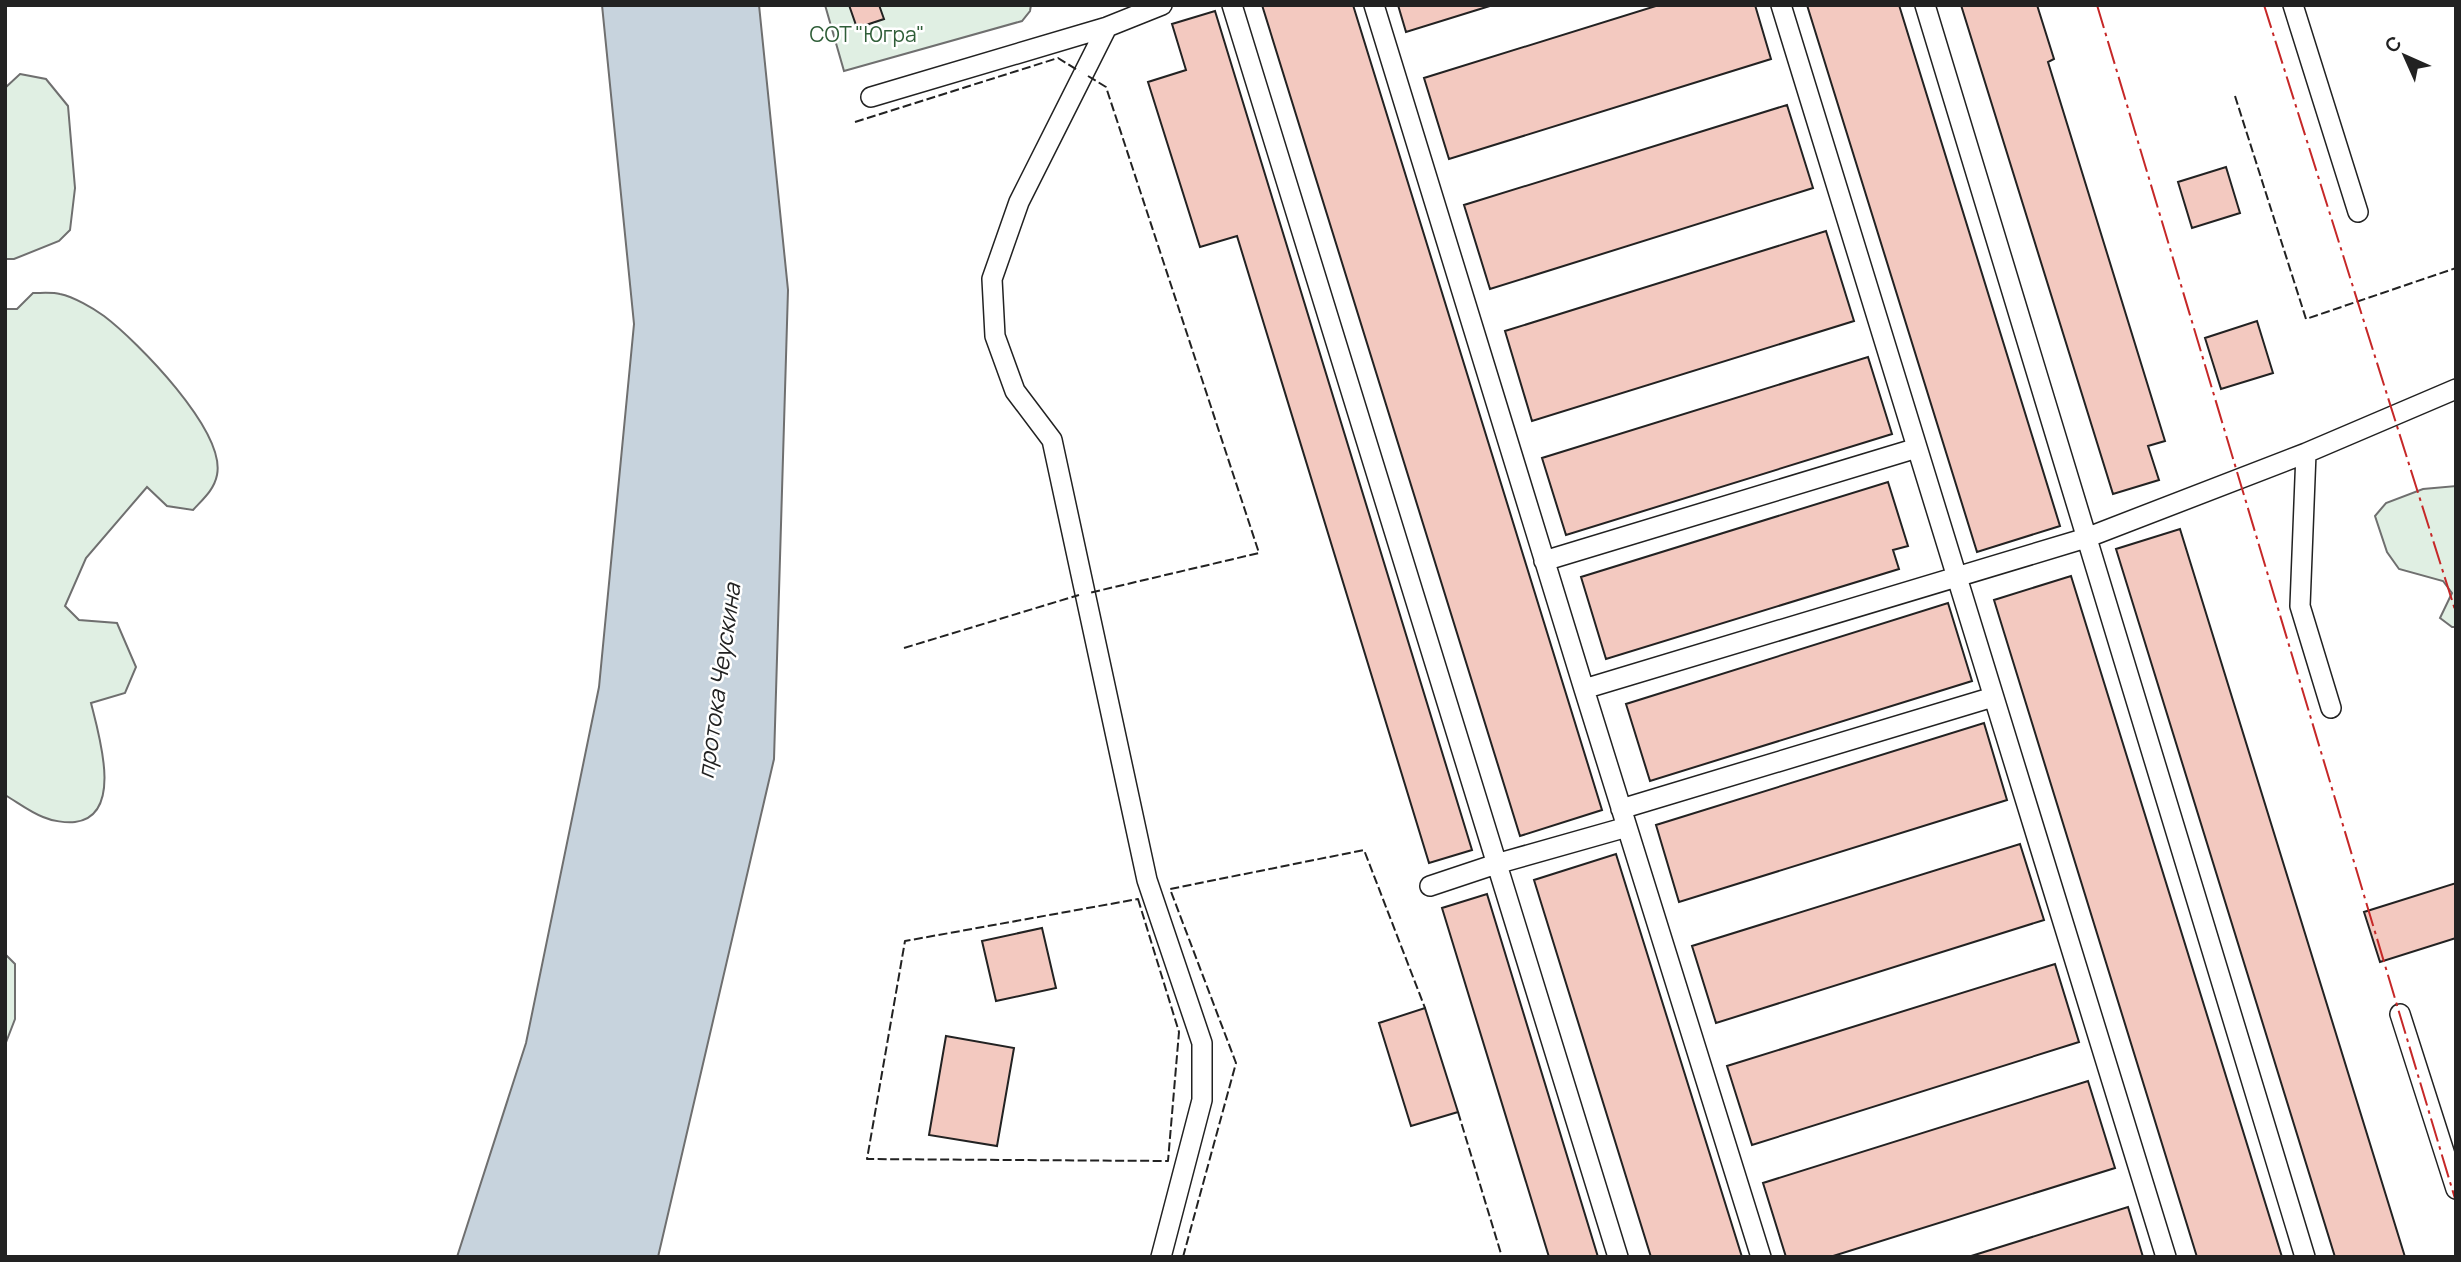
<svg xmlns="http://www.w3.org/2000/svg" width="2461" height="1262" font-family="Manrope,sans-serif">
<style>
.green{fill:#e0efe3;stroke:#6f6f6f;stroke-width:2}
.water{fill:#c7d3dd;stroke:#6f6f6f;stroke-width:2}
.building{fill:#f3c9c0;stroke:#222;stroke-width:2}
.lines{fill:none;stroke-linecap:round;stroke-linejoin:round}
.service-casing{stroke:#222;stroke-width:22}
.service{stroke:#fff;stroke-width:19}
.fence{stroke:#222;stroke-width:2;stroke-dasharray:9 3.5;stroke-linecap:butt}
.power{stroke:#c62828;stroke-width:2;stroke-dasharray:24 5 3.5 5;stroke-linecap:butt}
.labels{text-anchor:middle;stroke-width:5;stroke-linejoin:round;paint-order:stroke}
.park-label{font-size:21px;fill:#2f5e38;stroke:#fff}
.water-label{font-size:23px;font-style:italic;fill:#222;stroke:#fff}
</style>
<rect width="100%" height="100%" fill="#fff"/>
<path class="green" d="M 825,5 L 1031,5 L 1030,11 L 1022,21 L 844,71 Z
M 20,74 L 46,79 L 68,106 L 75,188 L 70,230 L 59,241 L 14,259 L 5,259 L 5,88 Z
M 33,293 C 42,293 53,292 60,294 C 74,297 93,308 104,316 C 137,341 226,431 217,475 C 214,490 203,499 193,510 L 167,506 L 147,487 L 86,558 L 65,606 L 79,620 L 117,623 L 136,667 L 125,693 L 91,703 C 99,735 124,816 75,822 C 66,823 52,821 43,817 C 30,812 17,802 5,795 L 5,309 L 17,309 Z
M 2456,486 L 2456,627 L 2452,627 L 2440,618 L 2452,593 L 2443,581 L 2399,569 L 2387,552 L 2375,516 L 2386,503 L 2423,489 Z
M 5,954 L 15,964 L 15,1019 L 5,1045 Z"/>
<path class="water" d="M 602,5 L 759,5 L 788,290 L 774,759 L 658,1257 L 457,1257 L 526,1043 L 599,687 L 634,324 Z"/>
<path class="building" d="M 849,5 L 879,5 L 884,19 L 857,28 Z
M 1262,5 L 1353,5 L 1602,810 L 1520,836 Z
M 1398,5 L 1493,5 L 1406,32 Z
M 1659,5 L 1755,5 L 1771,59 L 1449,159 L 1424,78 Z
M 1807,5 L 1899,5 L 2060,526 L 1977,552 Z
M 1961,5 L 2037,5 L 2054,59 L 2048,62 L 2165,441 L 2148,446 L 2159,480 L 2113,494 Z
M 1215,11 L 1472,850 L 1429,863 L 1237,236 L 1200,247 L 1148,82 L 1186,70 L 1172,24 Z
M 1787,105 L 1813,188 L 1490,289 L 1464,205 Z
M 2226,167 L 2240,213 L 2192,228 L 2178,182 Z
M 1826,231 L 1854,321 L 1532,421 L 1505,331 Z
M 2257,321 L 2273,373 L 2221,389 L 2205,338 Z
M 1868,357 L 1892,434 L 1566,535 L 1542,458 Z
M 1888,482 L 1908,546 L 1893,550 L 1899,569 L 1606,659 L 1581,577 Z
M 2180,529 L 2405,1257 L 2335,1257 L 2116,549 Z
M 2071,576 L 2282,1257 L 2197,1257 L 1994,600 Z
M 1948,603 L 1972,681 L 1650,781 L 1626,704 Z
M 1984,723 L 2007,800 L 1679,902 L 1656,825 Z
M 2020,844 L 2044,920 L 1716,1023 L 1692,946 Z
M 1616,854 L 1742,1257 L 1651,1257 L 1534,880 Z
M 2456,883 L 2456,938 L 2380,962 L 2364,912 Z
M 1487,894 L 1598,1257 L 1549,1257 L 1442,908 Z
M 1042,928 L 1056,988 L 996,1001 L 982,941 Z
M 2055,964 L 2079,1042 L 1752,1145 L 1727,1066 Z
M 1425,1008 L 1458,1112 L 1411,1126 L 1379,1023 Z
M 946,1036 L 1014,1048 L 997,1146 L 929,1135 Z
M 2088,1081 L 2115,1168 L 1830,1257 L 1786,1257 L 1763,1183 Z
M 2128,1207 L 2143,1257 L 1968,1257 Z"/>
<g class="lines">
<defs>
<path id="service" d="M 1232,5 L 1618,1257
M 1374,5 L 1584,689 L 1761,1257
M 1781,5 L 2166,1257
M 1925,5 L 2305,1257
M 2293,5 L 2358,212
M 1107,27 L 1019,202 L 992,279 L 995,336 L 1015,391 L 1052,440 L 1147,880 L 1202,1043 L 1202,1100 L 1161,1257
M 871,97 L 1107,27 L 1162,5
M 2306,453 L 2300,606 L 2331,708
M 1544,561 L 1917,448
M 1584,689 L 2086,538 L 2306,453 L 2456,389
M 1621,809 L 1993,697
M 1430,886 L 1496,864 L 1627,827
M 2400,1014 L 2456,1189"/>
</defs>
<use href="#service" class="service-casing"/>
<use href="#service" class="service"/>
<path class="fence" d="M 1088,76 L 1106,87 L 1259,553 L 1089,593
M 2235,96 L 2306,319 L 2456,268
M 855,122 L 1058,58 L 1079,71
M 904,648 L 1079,595
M 1138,899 L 1179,1032 L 1168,1161 L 867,1159 L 905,941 Z
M 1458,1112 L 1502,1257
M 1183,1257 L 1236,1063 L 1170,889 L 1364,850 L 1425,1008"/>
<path class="power" d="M 2097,5 L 2456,1202
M 2264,5 L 2456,613"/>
</g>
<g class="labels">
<g class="park-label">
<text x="867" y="42">СОТ "Югра"</text>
</g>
<g class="water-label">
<text transform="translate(719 681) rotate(-82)" y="8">протока Чеускина</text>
</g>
</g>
<rect width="2461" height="1262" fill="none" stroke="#222222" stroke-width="14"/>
<g transform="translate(2405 56) rotate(315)" stroke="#ffffff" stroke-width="5" paint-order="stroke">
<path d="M0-5L12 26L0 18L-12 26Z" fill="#222222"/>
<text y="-10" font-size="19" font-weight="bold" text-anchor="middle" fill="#222222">С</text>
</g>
</svg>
